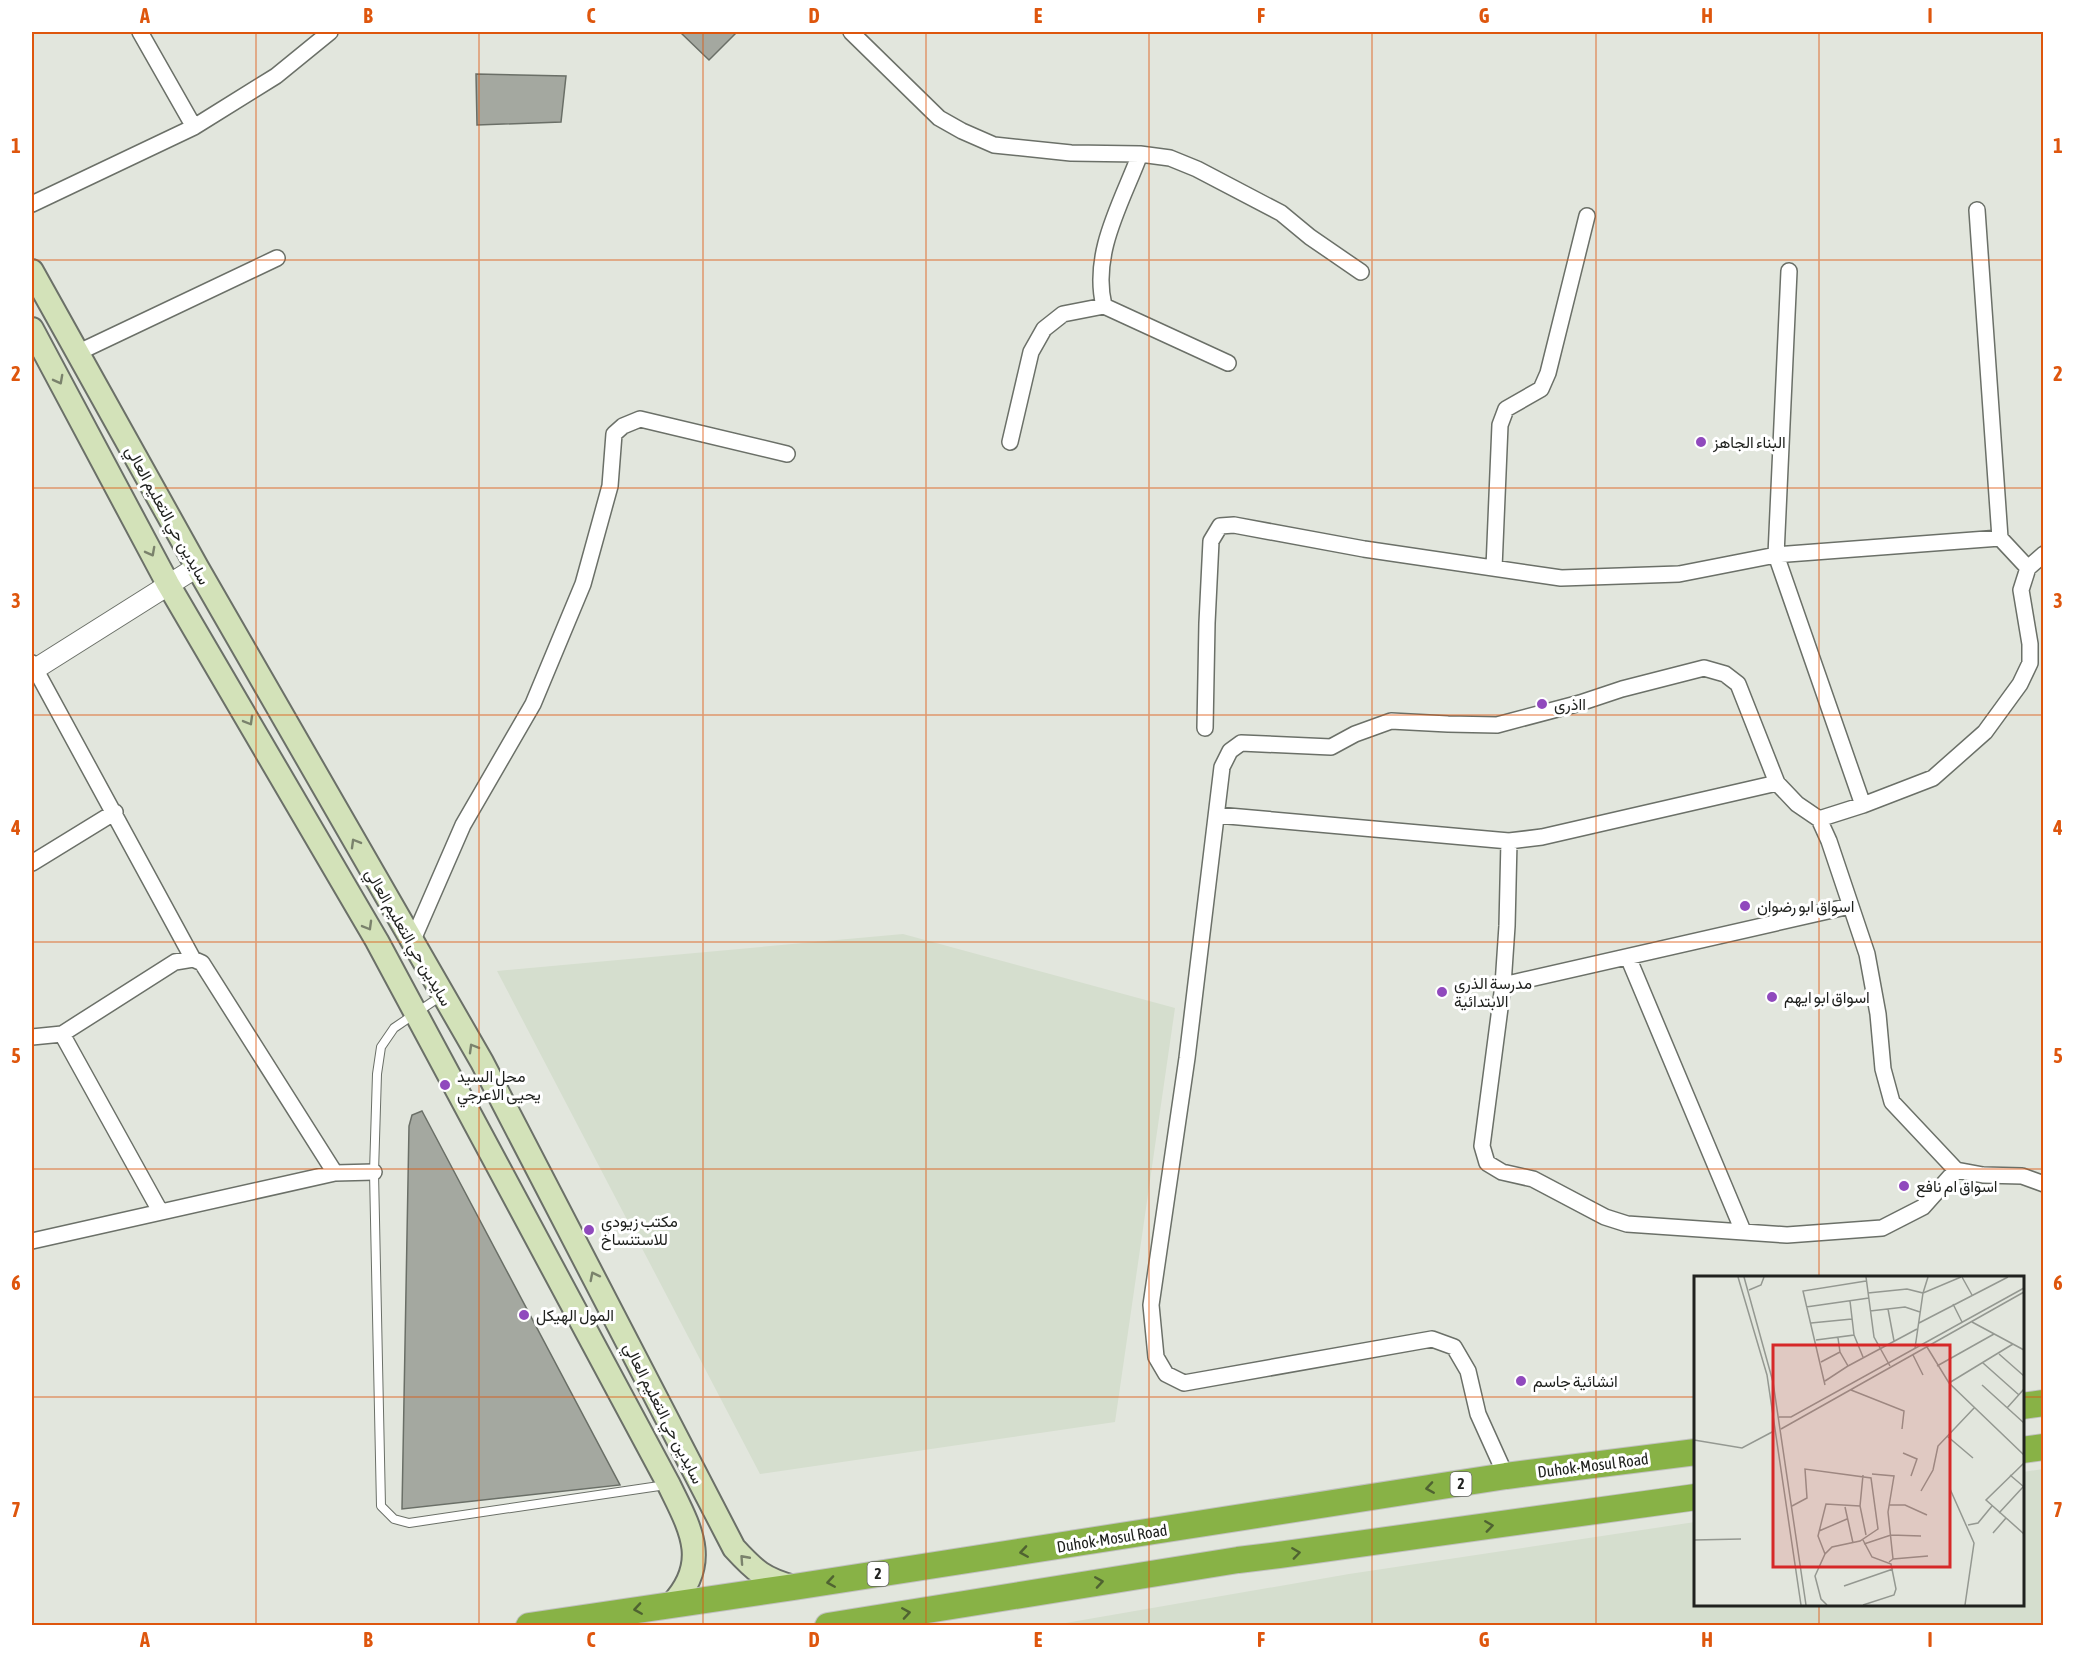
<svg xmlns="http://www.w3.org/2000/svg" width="2075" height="1657" font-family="'Asap Condensed',Vazirmatn,sans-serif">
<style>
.built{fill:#d5dece}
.building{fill:#a4a8a0;stroke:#6a6f67;stroke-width:1.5}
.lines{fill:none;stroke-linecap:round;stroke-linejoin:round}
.service-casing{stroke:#6b7068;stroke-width:10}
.minor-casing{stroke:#6b7068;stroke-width:18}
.tertiary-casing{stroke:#6b7068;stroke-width:22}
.secondary-casing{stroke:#6b7068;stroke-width:26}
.trunk-casing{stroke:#c1c1c0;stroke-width:28}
.service{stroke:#fff;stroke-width:8}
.minor{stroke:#fff;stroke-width:15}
.tertiary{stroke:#fff;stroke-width:20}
.secondary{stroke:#d3e2b9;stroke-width:22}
.trunk{stroke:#88b246;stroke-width:26}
.oneway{stroke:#7a826c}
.oneway2{stroke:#4f6331}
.grid{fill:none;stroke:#de560d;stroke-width:1.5;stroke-opacity:0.55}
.poi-dot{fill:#9049bd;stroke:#fff;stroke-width:2}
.labels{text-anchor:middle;stroke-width:6;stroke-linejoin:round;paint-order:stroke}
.shield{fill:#fff;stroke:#636462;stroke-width:1.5}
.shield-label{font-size:15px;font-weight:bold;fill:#20221f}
.poi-label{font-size:16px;fill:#20221f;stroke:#fff;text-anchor:start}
.street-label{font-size:16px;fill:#20221f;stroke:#fff}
.inset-road{fill:none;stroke:#949891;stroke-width:1.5}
.view{fill:#d62828;fill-opacity:0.15;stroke:#d62828;stroke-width:3}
.inset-edge{fill:none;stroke:#20221f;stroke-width:3}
.neatline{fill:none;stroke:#de560d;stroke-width:2}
.grid-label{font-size:20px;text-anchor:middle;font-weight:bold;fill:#de560d}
</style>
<rect width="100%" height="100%" fill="#e2e6dd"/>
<path class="built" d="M 903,934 L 1175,1008 L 1115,1422 L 760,1474 L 497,971 Z
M 2043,1469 L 2043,1625 L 1054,1625 L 1349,1574 L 1695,1522 L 1696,1604 L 2022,1604 L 2023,1472 Z"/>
<path class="building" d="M 680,32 L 737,32 L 709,60 Z
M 476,74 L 566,76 L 561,122 L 477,125 Z
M 422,1111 L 620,1485 L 402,1509 L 409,1126 L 412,1115 Z"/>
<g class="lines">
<defs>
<path id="service" d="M 441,996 L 394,1028 L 381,1047 L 377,1074 L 374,1172 L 381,1506 L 394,1519 L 409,1523 L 666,1485"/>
<path id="minor" d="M 140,32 L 194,127
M 851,32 L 939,118 L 962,131 L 994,145 L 1071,153 L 1140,154 L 1170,158 L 1197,169 L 1281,213 L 1310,237 L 1361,272
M 32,204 L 194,127 L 276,76 L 330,32
M 1977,210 L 2000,538
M 1789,271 L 1776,555 L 1863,805
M 1104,306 C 1091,253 1122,202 1140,154
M 77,353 L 277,258
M 1010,442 L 1031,352 L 1044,329 L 1063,314 L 1104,306 L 1228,363
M 1494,568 L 1500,425 L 1506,409 L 1541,389 L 1548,373 L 1587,216
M 32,663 L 193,959
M 1205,728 L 1207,623 L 1211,541 L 1220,526 L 1234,525 L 1364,549 L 1561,578 L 1679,574 L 1776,555 L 2000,538 L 2028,568
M 1217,815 L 1509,841 L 1542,837 L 1777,783
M 1819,819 L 1863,805 L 1933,778 L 1985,732 L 2020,684 L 2030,663 L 2030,644 L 2021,590 L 2028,568 L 2044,554
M 1509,841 L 1507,926 L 1503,985 L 1482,1146 L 1487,1163 L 1502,1172 L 1533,1179 L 1605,1217 L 1627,1224 L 1787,1235 L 1882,1228 L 1923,1207 L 1956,1170
M 32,863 L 115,812
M 412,942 L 463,825 L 533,704 L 583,584 L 610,486 L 614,434 L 623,426 L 640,419 L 787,454
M 1628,957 L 1743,1231
M 1503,985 L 1850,906
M 62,1034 L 160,1211
M 32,1037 L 62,1034 L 175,962 L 193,959 L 202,963 L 335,1173
M 32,1241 L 335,1173 L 374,1172
M 1506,1476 L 1478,1414 L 1468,1371 L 1454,1347 L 1432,1339 L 1184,1383 L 1166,1374 L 1156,1357 L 1151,1305 L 1187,1058 L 1222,767 L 1230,751 L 1241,743 L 1331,747 L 1355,734 L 1391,721 L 1448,724 L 1497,725 L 1580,703 L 1622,689 L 1704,668 L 1725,674 L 1738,684 L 1777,783 L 1797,804 L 1819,819 L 1829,841 L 1867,954 L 1878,1014 L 1883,1069 L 1892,1102 L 1956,1170 L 1983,1175 L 2022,1176 L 2044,1184"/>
<path id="tertiary" d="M 32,671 L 197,567"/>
<path id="secondary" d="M 32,271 L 197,567 L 482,1062 L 734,1548 C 755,1571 764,1579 794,1587
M 32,329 L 168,584 L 377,941 L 669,1485 C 690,1528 711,1562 672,1604"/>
<path id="trunk" d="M 2022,1406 L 2044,1403
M 2022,1450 L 2044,1447
M 529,1626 L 794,1587 L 1506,1476 L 1696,1452
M 828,1626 L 1238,1560 L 1279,1555 L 1696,1497"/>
</defs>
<use href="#service" class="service-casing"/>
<use href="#minor" class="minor-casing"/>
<use href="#tertiary" class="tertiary-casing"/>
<use href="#secondary" class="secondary-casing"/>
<use href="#trunk" class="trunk-casing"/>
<use href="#service" class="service"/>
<use href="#minor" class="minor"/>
<use href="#tertiary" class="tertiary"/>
<use href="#secondary" class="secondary"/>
<use href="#trunk" class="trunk"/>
</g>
<defs><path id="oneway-chevron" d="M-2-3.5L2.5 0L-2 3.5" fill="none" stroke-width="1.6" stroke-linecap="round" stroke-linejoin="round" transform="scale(1.5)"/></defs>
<g class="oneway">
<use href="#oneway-chevron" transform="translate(59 380) rotate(62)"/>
<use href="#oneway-chevron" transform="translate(151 552) rotate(62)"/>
<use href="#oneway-chevron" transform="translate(249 721) rotate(60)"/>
<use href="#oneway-chevron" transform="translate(355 843) rotate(-120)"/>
<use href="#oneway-chevron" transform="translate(368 926) rotate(60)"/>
<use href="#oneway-chevron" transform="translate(473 1048) rotate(-120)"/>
<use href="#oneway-chevron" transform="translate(594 1276) rotate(-117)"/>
<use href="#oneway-chevron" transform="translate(744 1559) rotate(-132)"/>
</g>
<g class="oneway2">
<use href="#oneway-chevron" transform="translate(1430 1488) rotate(171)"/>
<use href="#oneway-chevron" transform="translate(1489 1526) rotate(-8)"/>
<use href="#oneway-chevron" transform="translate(1024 1552) rotate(171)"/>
<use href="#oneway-chevron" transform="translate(1296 1553) rotate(-8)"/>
<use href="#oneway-chevron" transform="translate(831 1582) rotate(171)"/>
<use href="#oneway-chevron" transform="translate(1099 1582) rotate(-9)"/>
<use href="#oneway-chevron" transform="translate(638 1609) rotate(171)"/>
<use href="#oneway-chevron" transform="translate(906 1613) rotate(-9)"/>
</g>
<path class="grid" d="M 256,32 L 256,1626M 479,32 L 479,1626M 703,32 L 703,1626M 926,32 L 926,1626M 1149,32 L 1149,1626M 1372,32 L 1372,1626M 1596,32 L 1596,1626M 1819,32 L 1819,1278M 32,260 L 2044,260M 32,488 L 2044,488M 32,715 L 2044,715M 32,942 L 2044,942M 32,1169 L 2044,1169M 32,1397 L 1696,1397M 2022,1397 L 2044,1397M 1819,1604 L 1819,1626"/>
<g class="poi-dot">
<circle cx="1701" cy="442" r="6"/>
<circle cx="1542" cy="704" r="6"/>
<circle cx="1745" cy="906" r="6"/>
<circle cx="1442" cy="992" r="6"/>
<circle cx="1772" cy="997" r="6"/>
<circle cx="445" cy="1085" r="6"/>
<circle cx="1904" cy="1186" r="6"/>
<circle cx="589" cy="1230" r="6"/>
<circle cx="524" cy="1315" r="6"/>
<circle cx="1521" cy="1381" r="6"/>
</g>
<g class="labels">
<g class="shield">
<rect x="1450.5" y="1472" width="21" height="24" rx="4.5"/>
<rect x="867.5" y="1562" width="21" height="24" rx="4.5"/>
</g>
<g class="shield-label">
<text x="1461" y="1489">2</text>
<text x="878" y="1579">2</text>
</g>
<g class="poi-label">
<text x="1713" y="448">البناء الجاهز</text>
<text x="1554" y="710">ااذرى</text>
<text x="1757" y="912">اسواق ابو رضوان</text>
<text x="1454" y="989">مدرسة الذرى<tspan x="1454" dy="18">الابتدائية</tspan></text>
<text x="1784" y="1003">اسواق ابو ايهم</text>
<text x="457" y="1082">محل السيد<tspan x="457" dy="18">يحيى الاعرجي</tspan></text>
<text x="1916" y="1192">اسواق ام نافع</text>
<text x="601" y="1227">مكتب زيودي<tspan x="601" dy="18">للاستنساخ</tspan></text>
<text x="536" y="1321">المول الهيكل</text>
<text x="1533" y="1387">انشائية جاسم</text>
</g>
<g class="street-label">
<text transform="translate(168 515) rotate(61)" y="6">سايدين حي التعليم العالي</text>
<text transform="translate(409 937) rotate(60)" y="6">سايدين حي التعليم العالي</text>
<text transform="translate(664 1413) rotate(63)" y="6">سايدين حي التعليم العالي</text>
<text transform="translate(1593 1465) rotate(-7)" y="6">Duhok-Mosul Road</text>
<text transform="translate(1112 1538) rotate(-9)" y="6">Duhok-Mosul Road</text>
</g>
</g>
<g transform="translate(1694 1276)">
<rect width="330" height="330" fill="#e2e6dd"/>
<path class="inset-road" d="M 44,1 L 73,99 L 107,329M 50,1 L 79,106 L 112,329M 172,1 L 180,61 L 196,90M 268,1 L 278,19M 55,14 L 67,9 L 70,1M 174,17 L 213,13 L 229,17 L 234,1M 259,28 L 268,46M 112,31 L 175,22M 194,33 L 200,65M 176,35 L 211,31 L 226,36M 278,46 L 330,74M 117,47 L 158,43M 225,47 L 314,1M 160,59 L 169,81M 122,64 L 160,59 L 156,25M 233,71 L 255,107 L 330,179M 221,72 L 229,17 L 267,1M 305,78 L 330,100M 219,79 L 229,99M 127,86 L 146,76M 289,87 L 325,119M 154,90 L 223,53M 243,90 L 300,58M 131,105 L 154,90 L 146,76 L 144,62M 255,107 L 319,68M 131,109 L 109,15 L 172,5M 288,109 L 330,147M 157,114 L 210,135 L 208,153M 313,132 L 330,113M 85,141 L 97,141 L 330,12M 87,153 L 330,16M 253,160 L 279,182M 0,164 L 48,172 L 80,155M 209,177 L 223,183 L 217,200M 330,187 L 292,224 L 330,258M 178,198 L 200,200 L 194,236 L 199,283 L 195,286M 169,199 L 166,230 L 172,259M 316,199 L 330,211M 256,213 L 280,267 L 271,329M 227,215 L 239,194 L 244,170 L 281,131M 195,229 L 211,229 L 233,239M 98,230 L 113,222 L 111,193 L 177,202 L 184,253 L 166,265 L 138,271 L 131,278 L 121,300 L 127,323 L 133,329M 151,231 L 159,267M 305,237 L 329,211M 274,249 L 284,247 L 298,230M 125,255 L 153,243M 299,257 L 312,242M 0,264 L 47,263M 169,264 L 178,281 L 197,288 L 202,313 L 200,319 L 169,329M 170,268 L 197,259 L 227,260M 131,278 L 124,260 L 132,228 L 166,230M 199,283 L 234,280M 150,310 L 199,293"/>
<path class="view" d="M 79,69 L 256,69 L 256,291 L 79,291 Z"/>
<rect width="330" height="330" class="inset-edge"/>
</g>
<rect width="2075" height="1657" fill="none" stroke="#ffffff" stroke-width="66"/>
<rect x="33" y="33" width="2009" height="1591" class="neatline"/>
<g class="grid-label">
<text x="145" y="23">A</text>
<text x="368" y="23">B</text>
<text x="591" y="23">C</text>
<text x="814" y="23">D</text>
<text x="1038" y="23">E</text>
<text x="1261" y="23">F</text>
<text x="1484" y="23">G</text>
<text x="1707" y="23">H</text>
<text x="1930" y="23">I</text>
<text x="16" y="153">1</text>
<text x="2058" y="153">1</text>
<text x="16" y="381">2</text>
<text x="2058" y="381">2</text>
<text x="16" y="608">3</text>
<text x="2058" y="608">3</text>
<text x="16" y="835">4</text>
<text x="2058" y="835">4</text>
<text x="16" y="1063">5</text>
<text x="2058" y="1063">5</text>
<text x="16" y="1290">6</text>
<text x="2058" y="1290">6</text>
<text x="16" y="1517">7</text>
<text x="2058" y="1517">7</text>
<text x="145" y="1647">A</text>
<text x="368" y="1647">B</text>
<text x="591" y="1647">C</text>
<text x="814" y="1647">D</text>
<text x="1038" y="1647">E</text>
<text x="1261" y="1647">F</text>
<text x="1484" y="1647">G</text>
<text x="1707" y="1647">H</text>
<text x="1930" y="1647">I</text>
</g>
</svg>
